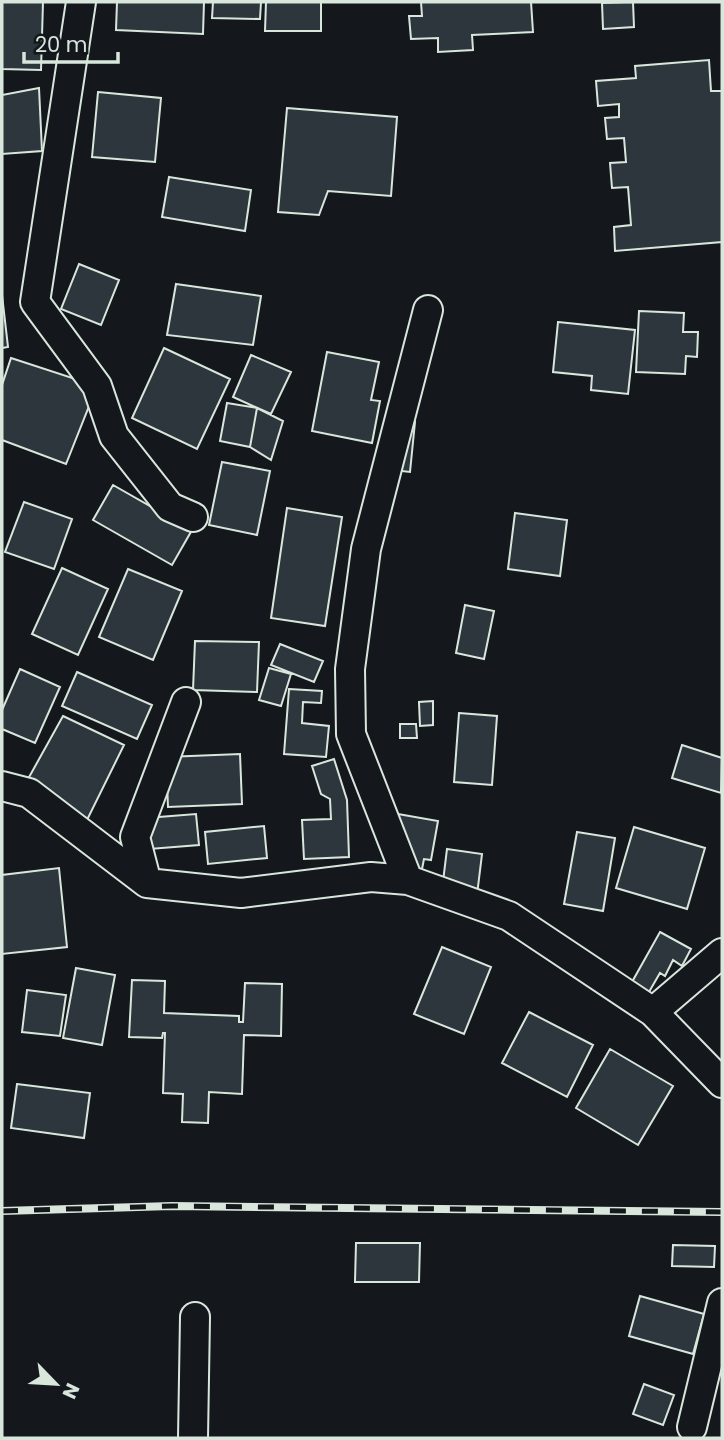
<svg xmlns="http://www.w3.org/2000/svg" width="724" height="1440" font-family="Poppins,sans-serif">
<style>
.building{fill:#2c363c;stroke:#d8e6dc;stroke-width:2}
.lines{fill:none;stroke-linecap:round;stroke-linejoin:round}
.minor-casing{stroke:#d8e6dc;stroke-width:32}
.minor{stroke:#14181c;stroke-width:28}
.rail-casing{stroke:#d8e6dc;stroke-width:8}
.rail{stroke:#14181c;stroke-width:5;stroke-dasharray:16;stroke-linecap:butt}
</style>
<rect width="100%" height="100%" fill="#14181c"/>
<path class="building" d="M 2,2 L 43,2 L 41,70 L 2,69 Z
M 117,2 L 204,2 L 203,34 L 116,30 Z
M 213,2 L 261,2 L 260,19 L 212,18 Z
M 266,2 L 321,2 L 321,31 L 265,31 Z
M 421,2 L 531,2 L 533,32 L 472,35 L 473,50 L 438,52 L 438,38 L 411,39 L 409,16 L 422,16 Z
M 633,2 L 634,27 L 603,29 L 602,3 Z
M 709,60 L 711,91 L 722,91 L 722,242 L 615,251 L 614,227 L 631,225 L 628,187 L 612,188 L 610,163 L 626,162 L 624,138 L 607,139 L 605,118 L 619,117 L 619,104 L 598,106 L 596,81 L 636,78 L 635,66 Z
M 39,88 L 42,151 L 2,154 L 2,95 Z
M 98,92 L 161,98 L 155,162 L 92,157 Z
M 287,108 L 397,117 L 391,196 L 328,191 L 319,215 L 278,212 Z
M 169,177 L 251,190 L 245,231 L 162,217 Z
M 79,264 L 119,280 L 101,325 L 61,309 Z
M 176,284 L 261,296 L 253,345 L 167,335 Z
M 2,295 L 8,347 L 2,348 Z
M 639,311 L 684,313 L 683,332 L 698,332 L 697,357 L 686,356 L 685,374 L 636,372 Z
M 558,322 L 635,330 L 628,394 L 591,390 L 592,376 L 553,372 Z
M 164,348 L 230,379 L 197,449 L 132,418 Z
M 327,352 L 379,362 L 371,400 L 380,401 L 372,443 L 312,431 Z
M 251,355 L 291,372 L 271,414 L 233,397 Z
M 11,358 L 97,386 L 66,464 L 2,440 L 2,385 Z
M 227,403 L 257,408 L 250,447 L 220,441 Z
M 257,408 L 283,421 L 271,460 L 250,447 Z
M 389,419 L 415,422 L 410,472 L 384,469 Z
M 222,462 L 270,471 L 257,535 L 209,525 Z
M 113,485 L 192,530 L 172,565 L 93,520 Z
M 24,502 L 72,519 L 54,569 L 5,552 Z
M 287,508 L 342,517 L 325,626 L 271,618 Z
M 515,513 L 567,520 L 560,576 L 508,569 Z
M 62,568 L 108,589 L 78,655 L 32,634 Z
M 128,569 L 182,591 L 153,660 L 99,637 Z
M 465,605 L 494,611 L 484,659 L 456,653 Z
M 195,641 L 259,642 L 257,692 L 193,690 Z
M 280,644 L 323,661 L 314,682 L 271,665 Z
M 269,668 L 291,674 L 281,706 L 259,700 Z
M 20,669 L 60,687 L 35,743 L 2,729 L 2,710 Z
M 77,672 L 152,705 L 137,739 L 62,706 Z
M 289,689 L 322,691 L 321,703 L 303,702 L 302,723 L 329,726 L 326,757 L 284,754 Z
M 433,701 L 433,725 L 420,726 L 419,702 Z
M 459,713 L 497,716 L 492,785 L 454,782 Z
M 63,716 L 124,745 L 87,820 L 23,788 Z
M 400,724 L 416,724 L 417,738 L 400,738 Z
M 682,745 L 722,758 L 721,793 L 672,778 Z
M 240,754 L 242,804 L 168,807 L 166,757 Z
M 334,759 L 347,800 L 349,857 L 304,859 L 302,820 L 331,819 L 330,799 L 321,794 L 312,766 Z
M 196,814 L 199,845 L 137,850 L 134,819 Z
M 398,814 L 438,821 L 431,860 L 424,859 L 421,874 L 391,854 Z
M 264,826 L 267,858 L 208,864 L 205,832 Z
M 634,827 L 705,848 L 687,909 L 616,888 Z
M 577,832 L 615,838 L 603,911 L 564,904 Z
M 447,849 L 482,854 L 476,903 L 441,898 Z
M 59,868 L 67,947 L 2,954 L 2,875 Z
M 660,932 L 691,949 L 682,966 L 673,960 L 665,976 L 660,973 L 649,992 L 632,982 Z
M 442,947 L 491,967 L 464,1034 L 414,1014 Z
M 76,968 L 115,975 L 102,1045 L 63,1038 Z
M 132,980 L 165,981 L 164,1013 L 239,1016 L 239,1022 L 243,1022 L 245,983 L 282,984 L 281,1036 L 244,1035 L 242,1094 L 209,1092 L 208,1123 L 182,1122 L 183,1094 L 163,1093 L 165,1033 L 163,1033 L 162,1038 L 129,1037 Z
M 27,990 L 66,995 L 60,1036 L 22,1032 Z
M 529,1012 L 593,1045 L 567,1097 L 502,1063 Z
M 610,1049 L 673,1086 L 638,1145 L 576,1108 Z
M 17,1084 L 90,1093 L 84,1138 L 11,1128 Z
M 356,1243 L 420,1243 L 419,1282 L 355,1282 Z
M 673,1245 L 715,1246 L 714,1267 L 672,1266 Z
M 640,1296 L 704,1314 L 693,1354 L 629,1336 Z
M 644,1384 L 674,1395 L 663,1425 L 633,1414 Z"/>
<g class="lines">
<defs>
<path id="minor" d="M 81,2 L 35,302 L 97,386 L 114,436 L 170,507 L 193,517
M 2,786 L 29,793 L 147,883 L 241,893 L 371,877 L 408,880 L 509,916 L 653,1012 L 722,1083
M 408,880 L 351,734 L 350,669 L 366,549 L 428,310
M 147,883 L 135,837 L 186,702
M 653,1012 L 722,953
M 692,1427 L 722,1303
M 193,1438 L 195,1317"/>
</defs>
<use href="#minor" class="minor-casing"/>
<use href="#minor" class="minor"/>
<defs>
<path id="rail" d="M 2,1211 L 172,1206 L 722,1212"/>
</defs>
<use href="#rail" class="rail-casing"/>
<use href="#rail" class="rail"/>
</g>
<rect width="724" height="1440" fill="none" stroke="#d8e6dc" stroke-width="7"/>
<g transform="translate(56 1384) rotate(115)" stroke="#14181c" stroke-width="5" paint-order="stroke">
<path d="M0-5L12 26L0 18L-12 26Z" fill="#d8e6dc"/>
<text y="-10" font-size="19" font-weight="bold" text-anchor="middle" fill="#d8e6dc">N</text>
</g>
<path d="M24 52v10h94v-10" fill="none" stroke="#d8e6dc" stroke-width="3.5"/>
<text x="35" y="52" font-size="21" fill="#d8e6dc" stroke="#14181c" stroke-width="5" paint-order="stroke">20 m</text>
</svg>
